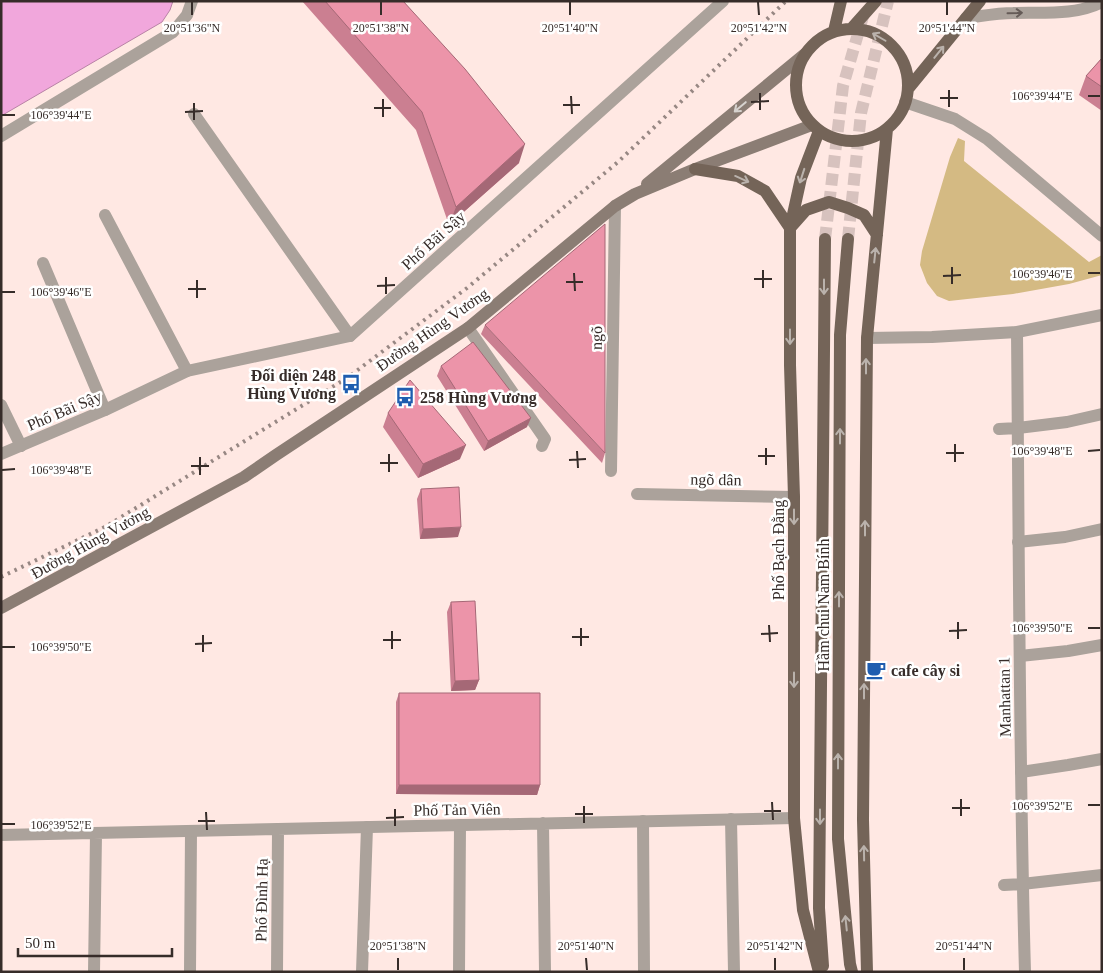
<svg xmlns="http://www.w3.org/2000/svg" width="1103" height="973" font-family="Georgia,serif">
<style>
.green{fill:#d4ba83}
.water{fill:#f1a7dc;stroke:#b982a6}
.lines{fill:none;stroke-linecap:round;stroke-linejoin:round}
.primary-tunnel{stroke:#d7c2be;stroke-width:12;stroke-dasharray:12 6;stroke-linecap:butt}
.service{stroke:#aba29b;stroke-width:12}
.minor{stroke:#aba29b;stroke-width:12}
.tertiary{stroke:#aba29b;stroke-width:12}
.secondary{stroke:#8b7d74;stroke-width:12}
.primary{stroke:#746458;stroke-width:12}
.rail{stroke:#978783;stroke-width:4;stroke-dasharray:2.5 5;stroke-linecap:butt}
.wall{fill:#cb7f91}
.shaded-wall{fill:#a56876}
.building{fill:#ec94a9;stroke:#a56876}
.oneway{stroke:#655b57}
.oneway2{stroke:#bab2ac}
.oneway3{stroke:#d6d2ce}
.ticks{fill:none;stroke:#362c29;stroke-width:2}
.labels{text-anchor:middle;stroke-width:5;stroke-linejoin:round;paint-order:stroke}
.street-label{font-size:16px;fill:#362c29;stroke:#fff}
.poi-label{font-size:16px;font-weight:bold;fill:#362c29;stroke:#fff;text-anchor:start}
.ticks-label{font-size:12px;text-anchor:middle;fill:#362c29;stroke:#fff;stroke-width:5;stroke-linejoin:round;paint-order:stroke}
</style>
<rect width="100%" height="100%" fill="#ffe8e3"/>
<path class="green" d="M 958,138 L 965,141 L 964,161 L 1089,262 L 1102,255 L 1102,275 L 1069,284 L 1013,294 L 949,301 L 937,296 L 927,283 L 920,265 L 922,251 L 950,157 Z"/>
<path class="water" d="M 1,1 L 173,1 L 170,10 L 162,22 L 1,116 Z"/>
<g class="lines">
<path class="primary-tunnel" d="M 825,239 L 843,86 L 864,13
M 848,239 L 861,113 L 888,1"/>
<path class="service" d="M 966,18 C 982,16 998,13 1013,13 C 1042,12 1075,16 1102,2
M 905,102 L 955,119 L 987,139 L 1102,236
M 194,114 L 350,336
M 1,136 L 173,32 L 187,15 L 192,1
M 105,215 L 187,371
M 43,263 L 105,410
M 468,328 L 545,439 L 542,446
M 1017,332 C 1019,545 1019,759 1025,972
M 1,405 L 21,446
M 999,429 L 1018,428
M 611,471 L 615,206
M 637,494 L 794,497
M 731,819 L 734,972
M 643,821 L 644,972
M 1004,885 L 1022,884
M 190,972 L 191,831
M 362,972 L 367,827
M 459,972 L 460,825"/>
<path class="minor" d="M 867,338 L 932,337 L 1017,332 L 1102,315
M 1018,428 L 1067,422 L 1102,414
M 1018,542 L 1065,537 L 1102,529
M 1020,656 L 1068,651 L 1102,645
M 1021,772 L 1068,765 L 1102,759
M 543,823 L 545,972
M 1,835 L 794,818
M 1022,884 L 1102,875
M 94,972 L 96,834
M 277,972 L 278,829"/>
<path class="tertiary" d="M 1,454 L 105,410 L 187,371 L 350,336 L 723,1"/>
<path class="secondary" d="M 647,184 L 805,54
M 1,608 L 244,477 L 276,455 L 468,328 L 615,206 L 635,194 L 695,169 L 812,125"/>
<path class="primary" d="M 852,28 L 876,1
M796 85a56 56 0 1 1 112 0a56 56 0 1 1-112 0Z
M 834,31 L 841,1
M 908,89 L 980,1
M 695,169 L 738,176 L 765,191 L 790,228 L 806,210 L 829,202 L 848,208 L 864,215 L 877,235
M 848,239 L 840,335 L 838,839 L 850,964 L 852,972
M 823,966 L 819,908 L 825,239
M 819,972 L 803,910 L 794,818 L 794,497 L 790,365 L 790,228 L 801,178 L 819,131
M 867,972 L 863,820 L 867,338 L 887,129"/>
<path class="rail" d="M 1,577 L 105,527 L 347,378 L 467,288 L 618,162 L 786,1"/>
</g>
<path class="wall" d="M 302,1 L 403,1 L 519,163 L 449,225 L 416,130 Z
M 1102,58 L 1102,111 L 1079,95 L 1086,76 Z
M 485,325 L 605,453 L 602,463 L 481,334 Z
M 441,366 L 527,427 L 484,451 L 437,376 Z
M 388,413 L 460,459 L 418,478 L 383,427 Z
M 421,489 L 458,537 L 420,539 L 417,499 Z
M 451,602 L 479,680 L 475,690 L 451,691 L 447,612 Z
M 399,693 L 540,785 L 537,795 L 396,794 L 396,702 Z"/>
<path class="shaded-wall" d="M 525,144 L 519,163 L 449,225 L 456,207 Z
M 531,418 L 527,427 L 484,451 L 488,441 Z
M 466,445 L 460,459 L 418,478 L 423,464 Z
M 461,527 L 458,537 L 420,539 L 423,529 Z
M 479,680 L 475,690 L 451,691 L 455,681 Z
M 399,785 L 540,785 L 537,795 L 396,794 Z"/>
<path class="building" d="M 325,1 L 403,1 L 465,69 L 525,144 L 456,207 L 422,112 Z
M 1102,58 L 1102,87 L 1086,76 Z
M 605,224 L 605,453 L 485,325 Z
M 473,342 L 531,418 L 488,441 L 441,366 Z
M 410,380 L 466,445 L 423,464 L 388,413 Z
M 459,487 L 461,527 L 423,529 L 421,489 Z
M 475,601 L 479,680 L 455,681 L 451,602 Z
M 399,693 L 540,693 L 540,785 L 399,785 Z"/>
<defs><path id="oneway-shaft" d="M-6 0H5M1.5-3L5.5 0L1.5 3" fill="none" stroke-width="1.6" stroke-linecap="round" stroke-linejoin="round" transform="scale(1.25)"/></defs>
<use class="oneway" href="#oneway-shaft" transform="translate(1015 13) rotate(-2)"/>
<g class="oneway2">
<use href="#oneway-shaft" transform="translate(879 37) rotate(-150)"/>
<use href="#oneway-shaft" transform="translate(939 52) rotate(-51)"/>
<use href="#oneway-shaft" transform="translate(802 176) rotate(108)"/>
<use href="#oneway-shaft" transform="translate(742 179) rotate(24)"/>
<use href="#oneway-shaft" transform="translate(875 255) rotate(-84)"/>
<use href="#oneway-shaft" transform="translate(824 287) rotate(90)"/>
<use href="#oneway-shaft" transform="translate(790 337) rotate(90)"/>
<use href="#oneway-shaft" transform="translate(866 366) rotate(-90)"/>
<use href="#oneway-shaft" transform="translate(840 436) rotate(-90)"/>
<use href="#oneway-shaft" transform="translate(794 517) rotate(90)"/>
<use href="#oneway-shaft" transform="translate(865 528) rotate(-90)"/>
<use href="#oneway-shaft" transform="translate(839 599) rotate(-90)"/>
<use href="#oneway-shaft" transform="translate(794 680) rotate(90)"/>
<use href="#oneway-shaft" transform="translate(864 691) rotate(-90)"/>
<use href="#oneway-shaft" transform="translate(838 761) rotate(-90)"/>
<use href="#oneway-shaft" transform="translate(820 817) rotate(90)"/>
<use href="#oneway-shaft" transform="translate(864 853) rotate(-91)"/>
<use href="#oneway-shaft" transform="translate(846 923) rotate(-96)"/>
</g>
<use class="oneway3" href="#oneway-shaft" transform="translate(740 107) rotate(140)"/>
<path class="ticks" d="M 192,2 L 192,15M 381,2 L 381,15M 570,2 L 570,15M 758,2 L 759,15M 947,2 L 947,15M 949,90 L 949,107M 760,93 L 760,110M 571,96 L 572,114M 1088,96 L 1100,96M 940,98 L 958,98M 383,99 L 383,117M 751,102 L 769,101M 194,103 L 194,120M 563,105 L 580,105M 374,108 L 391,108M 185,112 L 203,111M 2,115 L 15,115M 952,267 L 952,284M 763,270 L 763,288M 574,273 L 575,291M 1088,273 L 1100,273M 943,276 L 961,275M 386,277 L 386,294M 754,279 L 772,279M 197,280 L 197,298M 566,282 L 583,282M 377,286 L 395,285M 188,289 L 206,289M 2,292 L 15,292M 955,444 L 955,462M 766,448 L 766,465M 577,451 L 578,468M 1088,451 L 1100,450M 946,453 L 964,453M 389,454 L 389,472M 758,456 L 775,456M 200,457 L 200,475M 569,460 L 586,459M 380,463 L 398,463M 191,466 L 209,466M 2,470 L 15,469M 958,622 L 958,639M 769,625 L 770,642M 581,628 L 581,646M 1088,628 L 1100,628M 392,631 L 392,649M 949,631 L 967,630M 761,634 L 778,633M 203,635 L 203,652M 572,637 L 589,637M 383,640 L 401,640M 195,644 L 212,643M 2,647 L 15,647M 961,799 L 961,816M 772,802 L 773,820M 1088,805 L 1100,805M 584,806 L 584,823M 952,808 L 970,808M 395,809 L 395,826M 764,811 L 781,811M 206,812 L 207,830M 575,814 L 593,814M 386,818 L 404,817M 198,821 L 215,821M 2,824 L 15,824M 398,958 L 398,970M 586,958 L 587,970M 775,958 L 775,970M 964,958 L 964,970"/>
<defs>
<symbol id="bus-bare" viewBox="-9 -9 18 18"><path d="M-5-6H5V4H4V6H2V4H-2V6H-4V4H-5ZM-3.5-4V0h7V-4ZM-3.5 1.2v1.5H-2V1.2ZM2 1.2v1.5H3.5V1.2Z" fill="#1f5daf" stroke="#fff" stroke-width="2.5" paint-order="stroke"/></symbol>
<symbol id="cafe-bare" viewBox="-9 -9 18 18"><path d="M-5.5-4.5H6V0H3Q3 3.5 0 3.5H-2.5Q-5.5 3.5-5.5 0ZM3-3.2v2h1.7v-2ZM-6 4.5H4V6H-6Z" fill="#1f5daf" stroke="#fff" stroke-width="2.5" paint-order="stroke"/></symbol>
</defs>
<g fill-rule="evenodd">
<use href="#bus-bare" x="337" y="370" width="28" height="28"/>
<use href="#bus-bare" x="391" y="383" width="28" height="28"/>
<use href="#cafe-bare" x="862" y="656" width="28" height="28"/>
</g>
<g class="labels">
<g class="street-label">
<text transform="translate(433 240) rotate(-42)" y="6">Phố Bãi Sậy</text>
<text transform="translate(432 329) rotate(-35)" y="6">Đường Hùng Vương</text>
<text transform="translate(596 338) rotate(-89)" y="6">ngõ</text>
<text transform="translate(64 410) rotate(-23)" y="6">Phố Bãi Sậy</text>
<text transform="translate(716 479) rotate(1)" y="6">ngõ dân</text>
<text transform="translate(90 542) rotate(-29)" y="6">Đường Hùng Vương</text>
<text transform="translate(778 550) rotate(-90)" y="6">Phố Bạch Đằng</text>
<text transform="translate(823 605) rotate(-90)" y="6">Hầm chui Nam Bính</text>
<text transform="translate(1004 697) rotate(-91)" y="6">Manhattan 1</text>
<text transform="translate(457 809) rotate(-1)" y="6">Phố Tản Viên</text>
<text transform="translate(261 900) rotate(-89)" y="6">Phố Đình Hạ</text>
</g>
<g class="poi-label">
<text x="336" y="381" text-anchor="end">Đối diện 248<tspan x="336" dy="18">Hùng Vương</tspan></text>
<text x="420" y="403">258 Hùng Vương</text>
<text x="891" y="676">cafe cây si</text>
</g>
</g>
<g class="ticks-label">
<text x="192" y="32">20°51'36"N</text>
<text x="381" y="32">20°51'38"N</text>
<text x="570" y="32">20°51'40"N</text>
<text x="759" y="32">20°51'42"N</text>
<text x="947" y="32">20°51'44"N</text>
<text x="1042" y="100">106°39'44"E</text>
<text x="61" y="119">106°39'44"E</text>
<text x="1042" y="278">106°39'46"E</text>
<text x="61" y="296">106°39'46"E</text>
<text x="1042" y="455">106°39'48"E</text>
<text x="61" y="474">106°39'48"E</text>
<text x="1042" y="632">106°39'50"E</text>
<text x="61" y="651">106°39'50"E</text>
<text x="1042" y="810">106°39'52"E</text>
<text x="61" y="829">106°39'52"E</text>
<text x="398" y="950">20°51'38"N</text>
<text x="586" y="950">20°51'40"N</text>
<text x="775" y="950">20°51'42"N</text>
<text x="964" y="950">20°51'44"N</text>
</g>
<rect width="1103" height="973" fill="none" stroke="#362c29" stroke-width="5"/>
<path d="M18 948v8h154v-8" fill="none" stroke="#362c29" stroke-width="2.5"/>
<text x="25" y="948" font-size="15" fill="#362c29" stroke="#ffffff" stroke-width="4" paint-order="stroke">50 m</text>
</svg>
